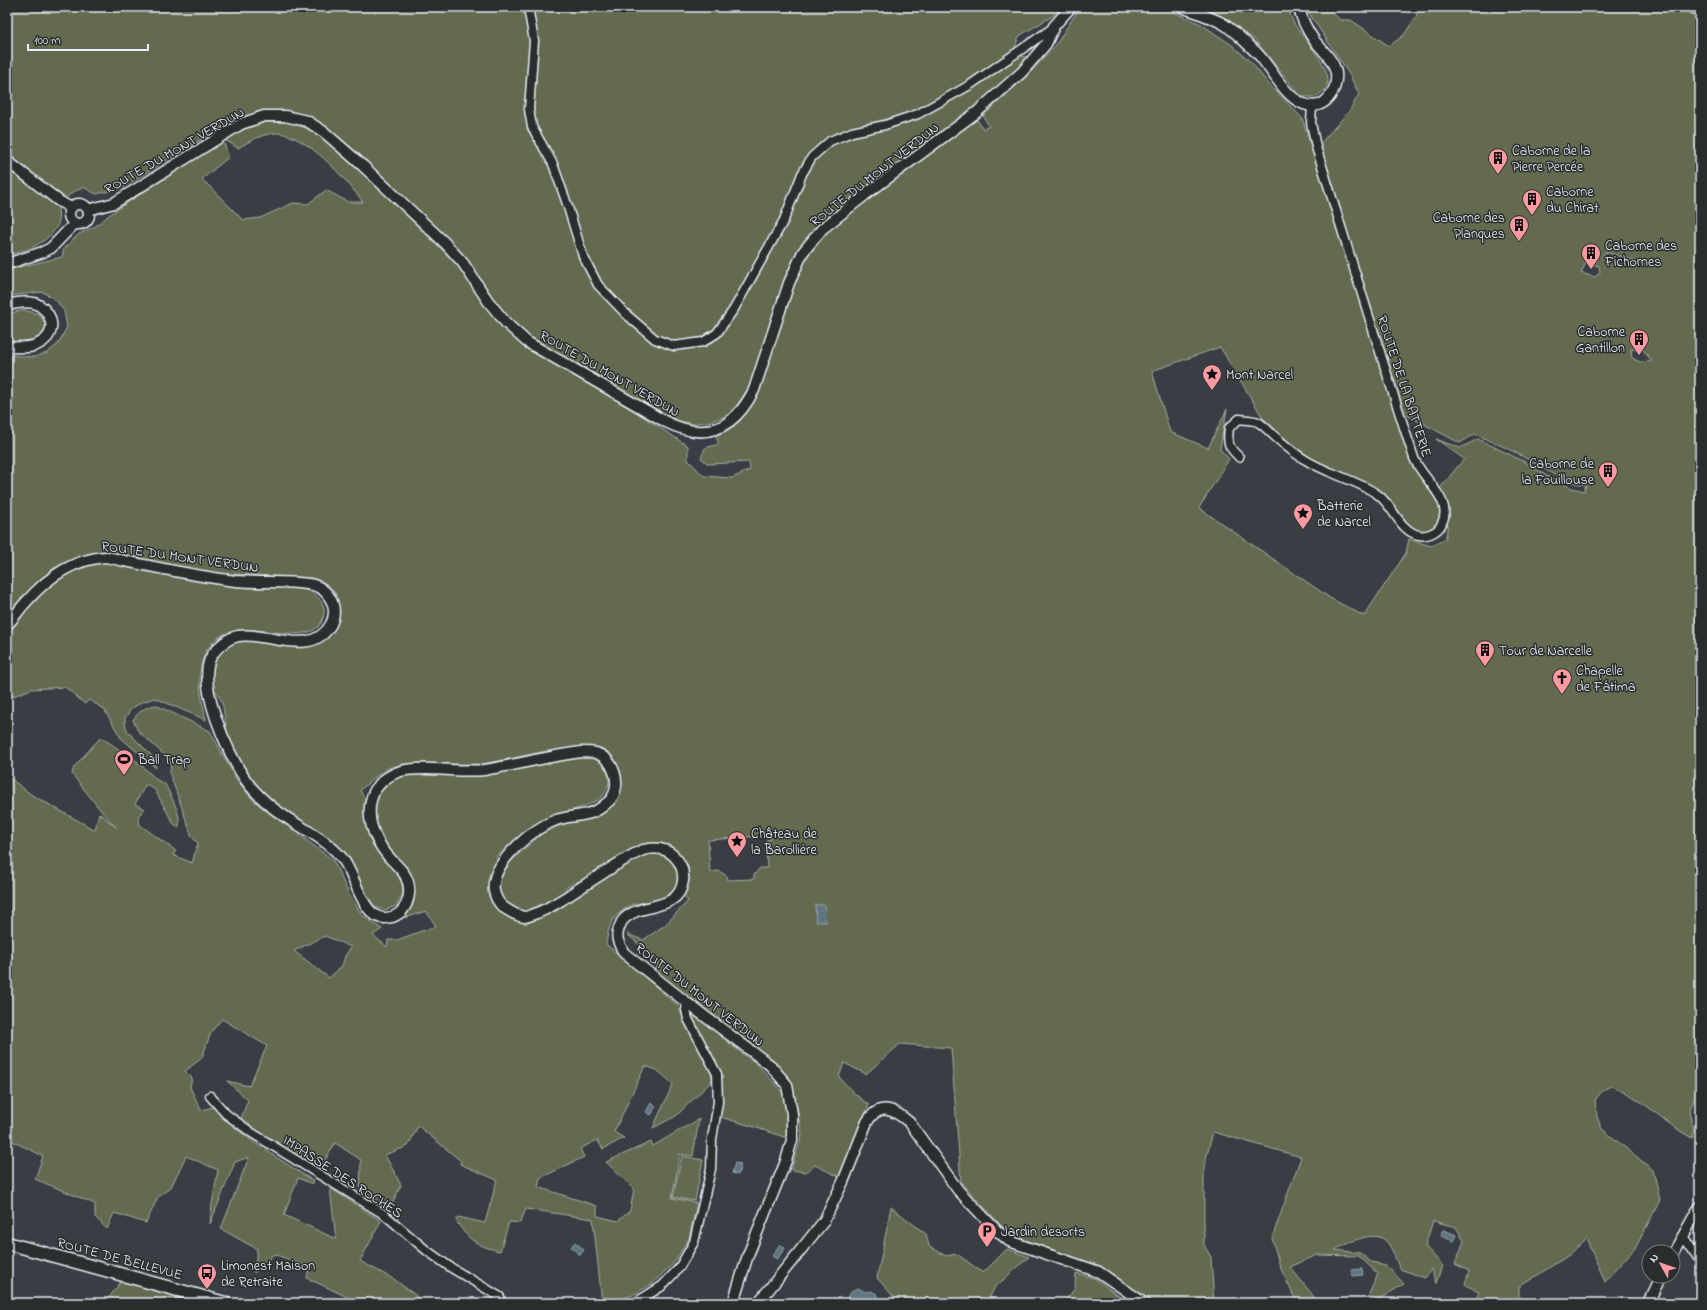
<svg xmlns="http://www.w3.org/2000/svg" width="1707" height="1310" font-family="'Indie Flower',sans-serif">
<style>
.green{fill:#646a50;stroke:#a6aea4;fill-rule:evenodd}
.water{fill:#5f7480;stroke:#96a6b0}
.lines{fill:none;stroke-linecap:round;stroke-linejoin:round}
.minor-casing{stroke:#e8f1f8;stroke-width:11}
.tertiary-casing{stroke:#e8f1f8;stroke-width:13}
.secondary-casing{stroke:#e8f1f8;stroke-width:15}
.minor{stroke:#2a2d2e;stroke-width:8}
.tertiary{stroke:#2a2d2e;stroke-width:10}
.secondary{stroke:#2a2d2e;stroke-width:12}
.labels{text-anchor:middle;stroke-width:3;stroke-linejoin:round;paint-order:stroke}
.street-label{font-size:14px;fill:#e8f1f8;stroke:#2a2d2e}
.poi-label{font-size:14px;fill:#e8f1f8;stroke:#2a2d2e;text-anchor:start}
</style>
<rect width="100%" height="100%" fill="#383e43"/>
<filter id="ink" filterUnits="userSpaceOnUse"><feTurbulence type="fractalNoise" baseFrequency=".025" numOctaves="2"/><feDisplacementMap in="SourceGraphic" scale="8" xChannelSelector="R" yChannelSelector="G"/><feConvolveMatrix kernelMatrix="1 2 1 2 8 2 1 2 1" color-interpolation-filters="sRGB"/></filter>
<g filter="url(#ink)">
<path class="green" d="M 7,7 L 1063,7 L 1051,17 L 1019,36 L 1015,47 L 1021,56 L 1032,57 L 972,111 L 820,228 L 786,281 L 749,387 L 731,414 L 712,421 L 692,424 L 666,417 L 530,337 L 508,318 L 493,298 L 467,259 L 449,239 L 359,154 L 327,128 L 308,117 L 286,111 L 261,111 L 217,130 L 120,189 L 96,194 L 83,187 L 70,194 L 58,208 C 58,212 59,217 59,221 C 55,239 24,254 7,254 Z
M 1080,7 L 1162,7 L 1201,24 L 1232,45 L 1252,63 L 1267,82 L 1302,118 L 1415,468 C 1424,480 1442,497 1442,514 C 1442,518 1438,524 1436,528 L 1427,532 L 1417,531 L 1404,520 L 1388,499 L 1377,489 L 1302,454 L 1263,418 L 1220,347 L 1152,371 L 1170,432 L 1208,448 L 1227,409 L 1220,449 L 1229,459 L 1199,508 L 1330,598 L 1364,616 L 1406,553 L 1409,539 L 1431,546 L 1445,539 C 1451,523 1444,504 1440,488 L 1464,459 L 1436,439 L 1460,448 L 1478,439 L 1527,463 L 1547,476 L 1572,488 L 1584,491 L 1586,485 C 1560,482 1551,472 1529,460 C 1512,450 1493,442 1475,434 L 1460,443 L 1401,412 L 1319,145 L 1350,110 L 1359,94 L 1349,74 L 1305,7 L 1327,7 L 1340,20 L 1351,20 L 1389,46 L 1404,35 L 1417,15 L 1413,7 L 1678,7 L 1700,17 L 1700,1085 L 1689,1112 L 1694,1130 L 1692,1138 C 1664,1124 1642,1096 1611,1086 L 1603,1090 L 1595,1100 L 1597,1117 L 1602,1129 L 1653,1170 L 1660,1200 L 1636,1247 L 1605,1281 L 1586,1239 L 1569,1255 L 1519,1287 L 1519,1303 L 1475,1303 L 1479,1291 L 1465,1285 L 1469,1271 L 1455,1264 L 1464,1241 L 1456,1227 L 1433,1221 L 1425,1246 L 1442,1265 L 1436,1284 L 1431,1269 L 1425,1278 L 1400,1269 C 1396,1261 1392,1246 1385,1240 C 1373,1230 1347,1243 1335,1250 L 1360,1253 L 1371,1262 L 1386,1265 L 1404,1284 L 1376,1301 L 1369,1294 L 1378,1274 L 1359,1256 L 1317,1255 L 1290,1267 L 1319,1303 L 1297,1303 L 1280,1267 L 1272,1238 L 1301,1157 L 1213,1132 L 1204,1166 L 1204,1245 L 1211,1257 L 1214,1303 L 1154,1303 L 1103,1268 L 1041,1247 L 1010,1235 L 961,1182 L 951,1048 L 900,1044 L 866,1074 L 844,1063 L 839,1077 L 856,1095 L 869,1105 L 839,1177 L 815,1165 L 806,1172 L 791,1170 L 802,1135 L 797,1108 L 790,1087 L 698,1006 L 656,971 L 658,961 L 627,934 L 643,940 L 665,925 L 688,901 L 684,897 L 689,879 L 688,866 L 677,851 L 662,843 L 638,847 L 586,878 L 567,887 L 564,892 L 547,903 L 555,912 C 575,899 646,839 668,856 C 674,861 677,867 678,875 C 679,880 678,884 675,889 C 667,905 645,900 631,905 C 627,907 622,911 618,914 C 609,922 608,933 606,944 L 677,1005 L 689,1028 L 698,1028 L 693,1019 L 697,1016 L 709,1024 L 731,1045 L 758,1065 L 788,1098 L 790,1121 L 787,1138 L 748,1125 L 720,1117 L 720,1073 L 676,1116 L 653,1128 L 673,1084 L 657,1070 L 645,1066 L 614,1132 L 624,1138 L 603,1149 L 597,1140 L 580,1149 L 584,1157 L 540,1178 L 538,1187 L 597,1206 L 597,1216 L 618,1221 L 630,1211 L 634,1189 L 606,1162 L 651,1142 L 653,1146 L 699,1119 L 693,1156 L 680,1154 L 672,1198 L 697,1203 L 689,1238 L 673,1264 L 652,1284 L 631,1296 L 602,1302 L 593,1219 L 526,1209 L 520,1223 L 509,1222 L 500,1251 C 479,1247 466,1239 456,1220 L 458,1217 L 485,1223 L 497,1180 L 460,1164 L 461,1161 L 418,1126 L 408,1146 L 385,1155 L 401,1185 L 389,1211 L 360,1194 L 361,1160 L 335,1143 L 319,1171 L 240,1121 L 248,1100 L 227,1081 L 249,1086 L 267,1046 L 222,1019 L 211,1032 L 202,1058 L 185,1071 L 192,1078 L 190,1087 L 201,1110 L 214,1107 C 241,1138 279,1158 313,1181 L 312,1184 L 298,1178 L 284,1215 L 336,1239 L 330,1188 L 381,1221 L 360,1261 L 395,1280 L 426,1303 L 360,1303 L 307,1278 L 309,1267 L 274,1254 L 254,1273 L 257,1249 L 221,1229 L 249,1157 L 235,1162 L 210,1224 L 212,1204 L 218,1170 L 186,1156 L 171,1187 L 158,1197 L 146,1223 L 114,1213 L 107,1229 L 95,1217 L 95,1204 L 35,1179 L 43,1156 L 10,1140 L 7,1143 L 7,776 L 32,795 L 95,830 L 99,813 L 117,828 L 102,812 L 72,774 L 74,767 L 100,738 L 105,740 L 138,762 L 157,780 L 165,784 C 171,797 182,814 179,828 L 173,823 L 155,790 L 146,784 L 135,804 L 145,809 L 138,816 L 140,825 L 176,851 L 173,855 L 192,863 L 198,843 L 192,837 L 170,774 L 171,761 L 138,731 L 133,720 C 139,711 145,707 156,705 L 210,731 L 236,779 L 254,801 L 333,860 L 348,892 L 362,915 L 382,929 L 373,935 L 387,947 L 388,940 L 397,940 L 436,926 L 426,911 L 405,918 L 412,906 L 415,888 L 410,876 L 382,842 L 373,821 L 375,798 L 381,788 L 390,781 L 406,775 L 443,774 L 572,758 C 580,757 589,756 596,760 C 609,767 613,783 604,794 C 593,809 551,813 534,825 C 520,834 508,846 496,857 L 506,866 L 541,834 L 561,825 L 606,811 L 618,798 L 622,784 L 620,772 L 613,758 L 599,749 L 546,751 L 483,764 L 404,764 L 391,767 L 383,771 L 360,790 L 365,800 L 365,811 L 401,880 L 404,892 L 396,906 L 385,910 C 381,909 377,908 374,905 C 359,890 357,866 343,850 C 331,837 306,824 291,814 C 265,798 249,778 236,752 C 233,746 229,741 228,735 C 225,725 225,713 222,702 C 220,697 216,692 213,687 C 210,680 212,667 214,660 C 216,657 219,654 222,651 C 251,622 298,665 330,634 C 340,624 340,611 337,598 C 334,586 323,582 313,578 L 210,573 L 109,554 L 88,554 L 68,561 L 52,569 L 21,598 L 7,617 L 7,355 L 34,357 L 47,353 L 58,344 L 67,327 L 64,311 L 56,300 L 43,292 L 7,296 L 7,270 L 62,257 L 64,248 L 79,234 L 94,227 L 113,212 L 223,141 L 229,157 L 202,179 L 243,220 L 260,218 L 293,203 L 308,204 L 326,190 L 348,202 L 363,202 C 347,180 307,135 278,133 C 263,133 250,141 238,148 L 225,140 L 245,128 L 266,122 L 286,122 L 306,128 L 322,137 L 352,163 L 459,266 L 502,325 L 688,446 L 688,460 L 704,476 L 732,478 L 750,470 L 749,462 L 708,464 L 701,458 L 705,448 L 719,444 L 715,434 L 739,422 L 750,407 L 758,391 L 791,284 L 805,253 L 823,230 L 976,118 L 983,129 L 989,126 L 983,116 L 1026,77 L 1055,46 ZM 1605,252 L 1635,261 L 1632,267 L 1602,258 ZM 1586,263 L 1599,266 L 1600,272 L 1595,277 L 1581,273 ZM 1631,349 L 1643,350 L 1652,361 L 1640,362 L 1632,358 ZM 764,833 L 770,833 L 771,839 L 766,840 L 767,868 L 760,868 L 754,875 L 754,879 L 728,880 L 727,876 L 719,871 L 710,872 L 708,840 L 764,836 ZM 325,936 L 351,947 L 345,956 L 342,966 L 329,978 L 294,951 Z
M 1198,7 L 1290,7 C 1290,11 1290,16 1292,19 C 1299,38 1346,76 1320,94 C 1313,99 1306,97 1299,94 L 1254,39 L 1209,11 Z
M 24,310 L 39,314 L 46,325 L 44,334 C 32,343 21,342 7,341 L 7,314 Z
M 108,562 C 151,570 195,582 239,587 C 260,590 284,584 305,590 C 315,592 326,603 324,614 C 316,665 218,591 201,666 C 197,683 203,703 206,720 L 155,698 L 142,702 L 131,709 L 125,718 L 125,724 L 128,732 L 152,756 L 156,768 L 121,738 L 104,709 L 89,700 L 85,704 L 65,687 L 31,689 L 11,697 L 7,695 L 7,632 L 29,604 L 61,575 L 91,563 Z
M 682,1156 L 703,1160 L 695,1201 L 673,1197 Z
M 891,1207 L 926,1234 L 929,1246 L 946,1256 L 957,1254 L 983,1273 L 1007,1249 L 1029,1257 L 995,1287 L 987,1303 L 892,1303 L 893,1296 L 877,1278 Z
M 1076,1273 L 1096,1279 L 1128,1303 L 1064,1303 L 1075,1288 Z
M 123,1279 L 210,1303 L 119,1303 L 107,1300 Z"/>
<path class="water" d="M 815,905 L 825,905 L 826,922 L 816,922 Z
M 651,1103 L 656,1106 L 651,1115 L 646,1112 Z
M 735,1163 L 741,1164 L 738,1175 L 732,1173 Z
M 1444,1230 L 1456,1235 L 1453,1241 L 1441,1236 Z
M 575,1242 L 584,1250 L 580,1255 L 571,1247 Z
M 780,1244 L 785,1248 L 777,1259 L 772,1256 Z
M 1362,1269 L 1363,1275 L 1352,1276 L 1351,1270 Z
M 858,1288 L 865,1292 L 871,1291 L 877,1294 L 881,1303 L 849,1303 C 847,1296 851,1290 858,1288 Z"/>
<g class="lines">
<defs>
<path id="minor" d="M 528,7 L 534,41 L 529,109 L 532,127 L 553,164 L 567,204 L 583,256 L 598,285 L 627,315 L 655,339 L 674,346 L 703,342 L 717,333 L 734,309 L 784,220 L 802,174 L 812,157 L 830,141 L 852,132 L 885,125 L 918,114 L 970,85 L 1054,27
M 1239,457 C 1228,447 1227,443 1229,428 L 1239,419 C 1245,420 1253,420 1258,422 C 1263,425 1267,429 1271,433 C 1281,442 1292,452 1304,459 C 1327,474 1355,479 1377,494 C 1392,504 1398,527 1415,534 C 1425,538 1438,533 1442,523 C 1454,500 1421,478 1414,458 C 1380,355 1349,251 1316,147 L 1311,123 L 1312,106
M 210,1096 L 226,1114 L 252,1133 L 385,1215 L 426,1250 L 450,1267 L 500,1297 L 498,1303
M 1683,1236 L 1700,1261
M 635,1303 L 662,1286 L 679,1268 L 694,1242 L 711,1169 L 712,1139 L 718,1102 L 717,1074 L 688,1019 L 686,1010 L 687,1003"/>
<path id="tertiary" d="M 1182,7 C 1195,12 1210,17 1222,23 C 1234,30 1246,43 1257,53 C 1271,67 1284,97 1304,104 C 1324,112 1338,91 1336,73 C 1334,60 1322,50 1314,40 C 1307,30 1301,19 1299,7
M 7,161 L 59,201 L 71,208
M69 214a10 10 0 1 1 20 0a10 10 0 1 1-20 0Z
M 88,210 L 114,203 L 241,124 L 264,116 L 285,116 L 307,121 L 324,132 L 363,166 L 445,243 L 463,263 L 488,301 L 506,323 L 527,342 L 666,422 C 706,442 734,429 754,390 L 789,283 L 803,252 L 822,229 L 865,195 L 977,112 L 1022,72 L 1046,44 L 1054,26 L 1071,7
M 7,264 L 43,252 L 51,248 L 75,223
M 7,305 C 15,303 26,301 34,303 C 52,309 59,333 40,343 C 31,349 18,347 7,347
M 7,625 C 14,618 20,608 27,601 C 48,577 73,559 106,557 C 149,566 193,576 236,581 C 260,583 285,581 308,584 C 318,585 325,590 330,598 C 335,606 335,616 331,624 C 312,659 267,631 238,636 C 228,638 218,646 212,655 C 195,682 228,754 245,779 C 251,788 259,796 267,803 C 290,824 322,834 342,858 C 355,873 362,919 385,918 C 406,918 414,894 406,877 C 402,869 394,863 388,856 C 373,838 363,813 375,790 C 381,781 390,774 401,771 C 423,765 459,773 484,770 C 516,765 549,756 581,752 C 586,752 592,752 596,753 C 614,759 622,784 611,799 C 609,802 605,804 602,807 C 590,817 570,815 556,820 C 534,828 497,858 494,883 C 492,891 497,902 503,907 C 509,911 518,917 525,917 C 528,917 533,914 537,913 C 548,909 558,902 568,896 C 583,886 599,876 614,866 C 623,861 633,854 643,850 C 654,847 666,848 674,856 C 681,863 684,872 683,881 C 679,913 639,901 623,920 C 621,922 620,926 619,928 C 615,938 619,944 624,953 L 687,1003 L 770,1065 L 787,1085 L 792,1114 L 792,1140 L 786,1161 L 748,1255 L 733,1303
M 1673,1254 L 1697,1211 L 1700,1207
M 758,1303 L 824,1221 L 843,1182 L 867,1122 C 880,1101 895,1110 910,1123 L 958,1190 L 996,1230 L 1009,1241 L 1099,1272 L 1144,1303
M 1648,1303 L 1661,1276"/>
<path id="secondary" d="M 1693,7 L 1700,10
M 7,1243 L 225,1303"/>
</defs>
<use href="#minor" class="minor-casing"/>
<use href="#tertiary" class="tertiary-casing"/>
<use href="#secondary" class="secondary-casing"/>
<use href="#minor" class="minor"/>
<use href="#tertiary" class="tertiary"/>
<use href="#secondary" class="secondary"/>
</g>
</g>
<defs>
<symbol id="building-pin" viewBox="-11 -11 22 30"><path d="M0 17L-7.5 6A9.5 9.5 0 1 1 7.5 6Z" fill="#ff9aa2" stroke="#2a2d2e"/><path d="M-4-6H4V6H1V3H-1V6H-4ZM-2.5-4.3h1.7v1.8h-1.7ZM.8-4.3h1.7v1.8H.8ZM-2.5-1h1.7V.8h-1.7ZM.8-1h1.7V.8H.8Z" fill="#111"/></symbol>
<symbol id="sight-pin" viewBox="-11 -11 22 30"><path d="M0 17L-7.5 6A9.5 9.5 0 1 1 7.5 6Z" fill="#ff9aa2" stroke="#2a2d2e"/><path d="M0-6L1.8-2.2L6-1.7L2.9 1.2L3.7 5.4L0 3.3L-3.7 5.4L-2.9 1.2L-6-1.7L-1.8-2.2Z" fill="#111"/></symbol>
<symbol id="church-pin" viewBox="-11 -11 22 30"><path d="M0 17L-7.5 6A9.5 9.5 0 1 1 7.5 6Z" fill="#ff9aa2" stroke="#2a2d2e"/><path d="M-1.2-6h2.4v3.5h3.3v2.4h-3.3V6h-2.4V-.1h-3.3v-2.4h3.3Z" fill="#111"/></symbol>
<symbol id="stadium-pin" viewBox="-11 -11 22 30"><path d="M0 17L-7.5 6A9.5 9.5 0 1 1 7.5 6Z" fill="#ff9aa2" stroke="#2a2d2e"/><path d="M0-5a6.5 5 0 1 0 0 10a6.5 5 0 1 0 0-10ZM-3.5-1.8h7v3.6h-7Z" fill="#111"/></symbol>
<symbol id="parking-pin" viewBox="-11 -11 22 30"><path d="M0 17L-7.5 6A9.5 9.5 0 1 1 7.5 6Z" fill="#ff9aa2" stroke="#2a2d2e"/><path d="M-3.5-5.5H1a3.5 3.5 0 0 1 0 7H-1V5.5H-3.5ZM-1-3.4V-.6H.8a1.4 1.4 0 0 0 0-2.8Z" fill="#111"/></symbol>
<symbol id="bus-pin" viewBox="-11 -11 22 30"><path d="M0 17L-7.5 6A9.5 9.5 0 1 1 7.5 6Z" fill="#ff9aa2" stroke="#2a2d2e"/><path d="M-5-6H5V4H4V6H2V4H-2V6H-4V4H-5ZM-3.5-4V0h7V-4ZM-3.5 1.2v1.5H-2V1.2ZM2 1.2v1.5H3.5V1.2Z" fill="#111"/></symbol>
</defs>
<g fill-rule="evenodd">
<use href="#building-pin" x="1487" y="147" width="22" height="30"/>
<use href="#building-pin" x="1521" y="188" width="22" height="30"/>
<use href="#building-pin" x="1508" y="214" width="22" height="30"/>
<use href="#building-pin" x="1580" y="242" width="22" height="30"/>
<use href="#building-pin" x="1628" y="328" width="22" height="30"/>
<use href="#sight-pin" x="1201" y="363" width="22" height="30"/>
<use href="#building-pin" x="1597" y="460" width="22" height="30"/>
<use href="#sight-pin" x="1292" y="502" width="22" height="30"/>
<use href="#building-pin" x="1474" y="639" width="22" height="30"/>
<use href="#church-pin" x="1551" y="667" width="22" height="30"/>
<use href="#stadium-pin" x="113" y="748" width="22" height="30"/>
<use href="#sight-pin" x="726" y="830" width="22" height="30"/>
<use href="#parking-pin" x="976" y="1220" width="22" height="30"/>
<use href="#bus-pin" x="196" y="1262" width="22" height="30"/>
</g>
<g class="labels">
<g class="street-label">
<text transform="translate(174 150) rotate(-30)" y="5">ROUTE DU MONT VERDUN</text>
<text transform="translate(874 174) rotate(-38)" y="5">ROUTE DU MONT VERDUN</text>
<text transform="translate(610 373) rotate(30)" y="5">ROUTE DU MONT VERDUN</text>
<text transform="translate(1405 386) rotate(72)" y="5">ROUTE DE LA BATTERIE</text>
<text transform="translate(180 556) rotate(8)" y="5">ROUTE DU MONT VERDUN</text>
<text transform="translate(700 994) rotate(38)" y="5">ROUTE DU MONT VERDUN</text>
<text transform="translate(343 1176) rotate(33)" y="5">IMPASSE DES ROCHES</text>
<text transform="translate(120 1258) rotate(15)" y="5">ROUTE DE BELLEVUE</text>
</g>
<g class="poi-label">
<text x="1512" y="155">Caborne de la<tspan x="1512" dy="16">Pierre Percée</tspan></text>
<text x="1546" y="196">Caborne<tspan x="1546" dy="16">du Chirat</tspan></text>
<text x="1505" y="222" text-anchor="end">Caborne des<tspan x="1505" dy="16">Planques</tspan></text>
<text x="1605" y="250">Caborne des<tspan x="1605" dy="16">Fichornes</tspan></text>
<text x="1625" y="336" text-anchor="end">Caborne<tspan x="1625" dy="16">Gantillon</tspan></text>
<text x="1226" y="379">Mont Narcel</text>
<text x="1594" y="468" text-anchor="end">Caborne de<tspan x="1594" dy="16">la Fouillouse</tspan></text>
<text x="1317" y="510">Batterie<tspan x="1317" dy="16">de Narcel</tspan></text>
<text x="1499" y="655">Tour de Narcelle</text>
<text x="1576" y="675">Chapelle<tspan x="1576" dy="16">de Fátima</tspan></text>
<text x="138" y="764">Ball Trap</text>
<text x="751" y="838">Château de<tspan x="751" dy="16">la Barollière</tspan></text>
<text x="1001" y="1236">Jardin desorts</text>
<text x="221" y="1270">Limonest Maison<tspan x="221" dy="16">de Retraite</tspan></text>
</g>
</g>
<rect width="1707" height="1310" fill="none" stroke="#2a2d2e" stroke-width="24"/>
<rect x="12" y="12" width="1683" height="1286" fill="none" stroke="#e8f1f8" stroke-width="1.5" filter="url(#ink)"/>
<g transform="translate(1661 1264) rotate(310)"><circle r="19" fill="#2a2d2e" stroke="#767b7f"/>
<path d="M0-3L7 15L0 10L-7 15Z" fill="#ff9aa2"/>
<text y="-6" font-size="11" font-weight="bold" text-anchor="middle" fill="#e8f1f8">N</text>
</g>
<path d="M28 44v6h120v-6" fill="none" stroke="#e8f1f8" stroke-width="2"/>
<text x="34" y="44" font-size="12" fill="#e8f1f8" stroke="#2a2d2e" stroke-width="3" paint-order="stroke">100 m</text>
</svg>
